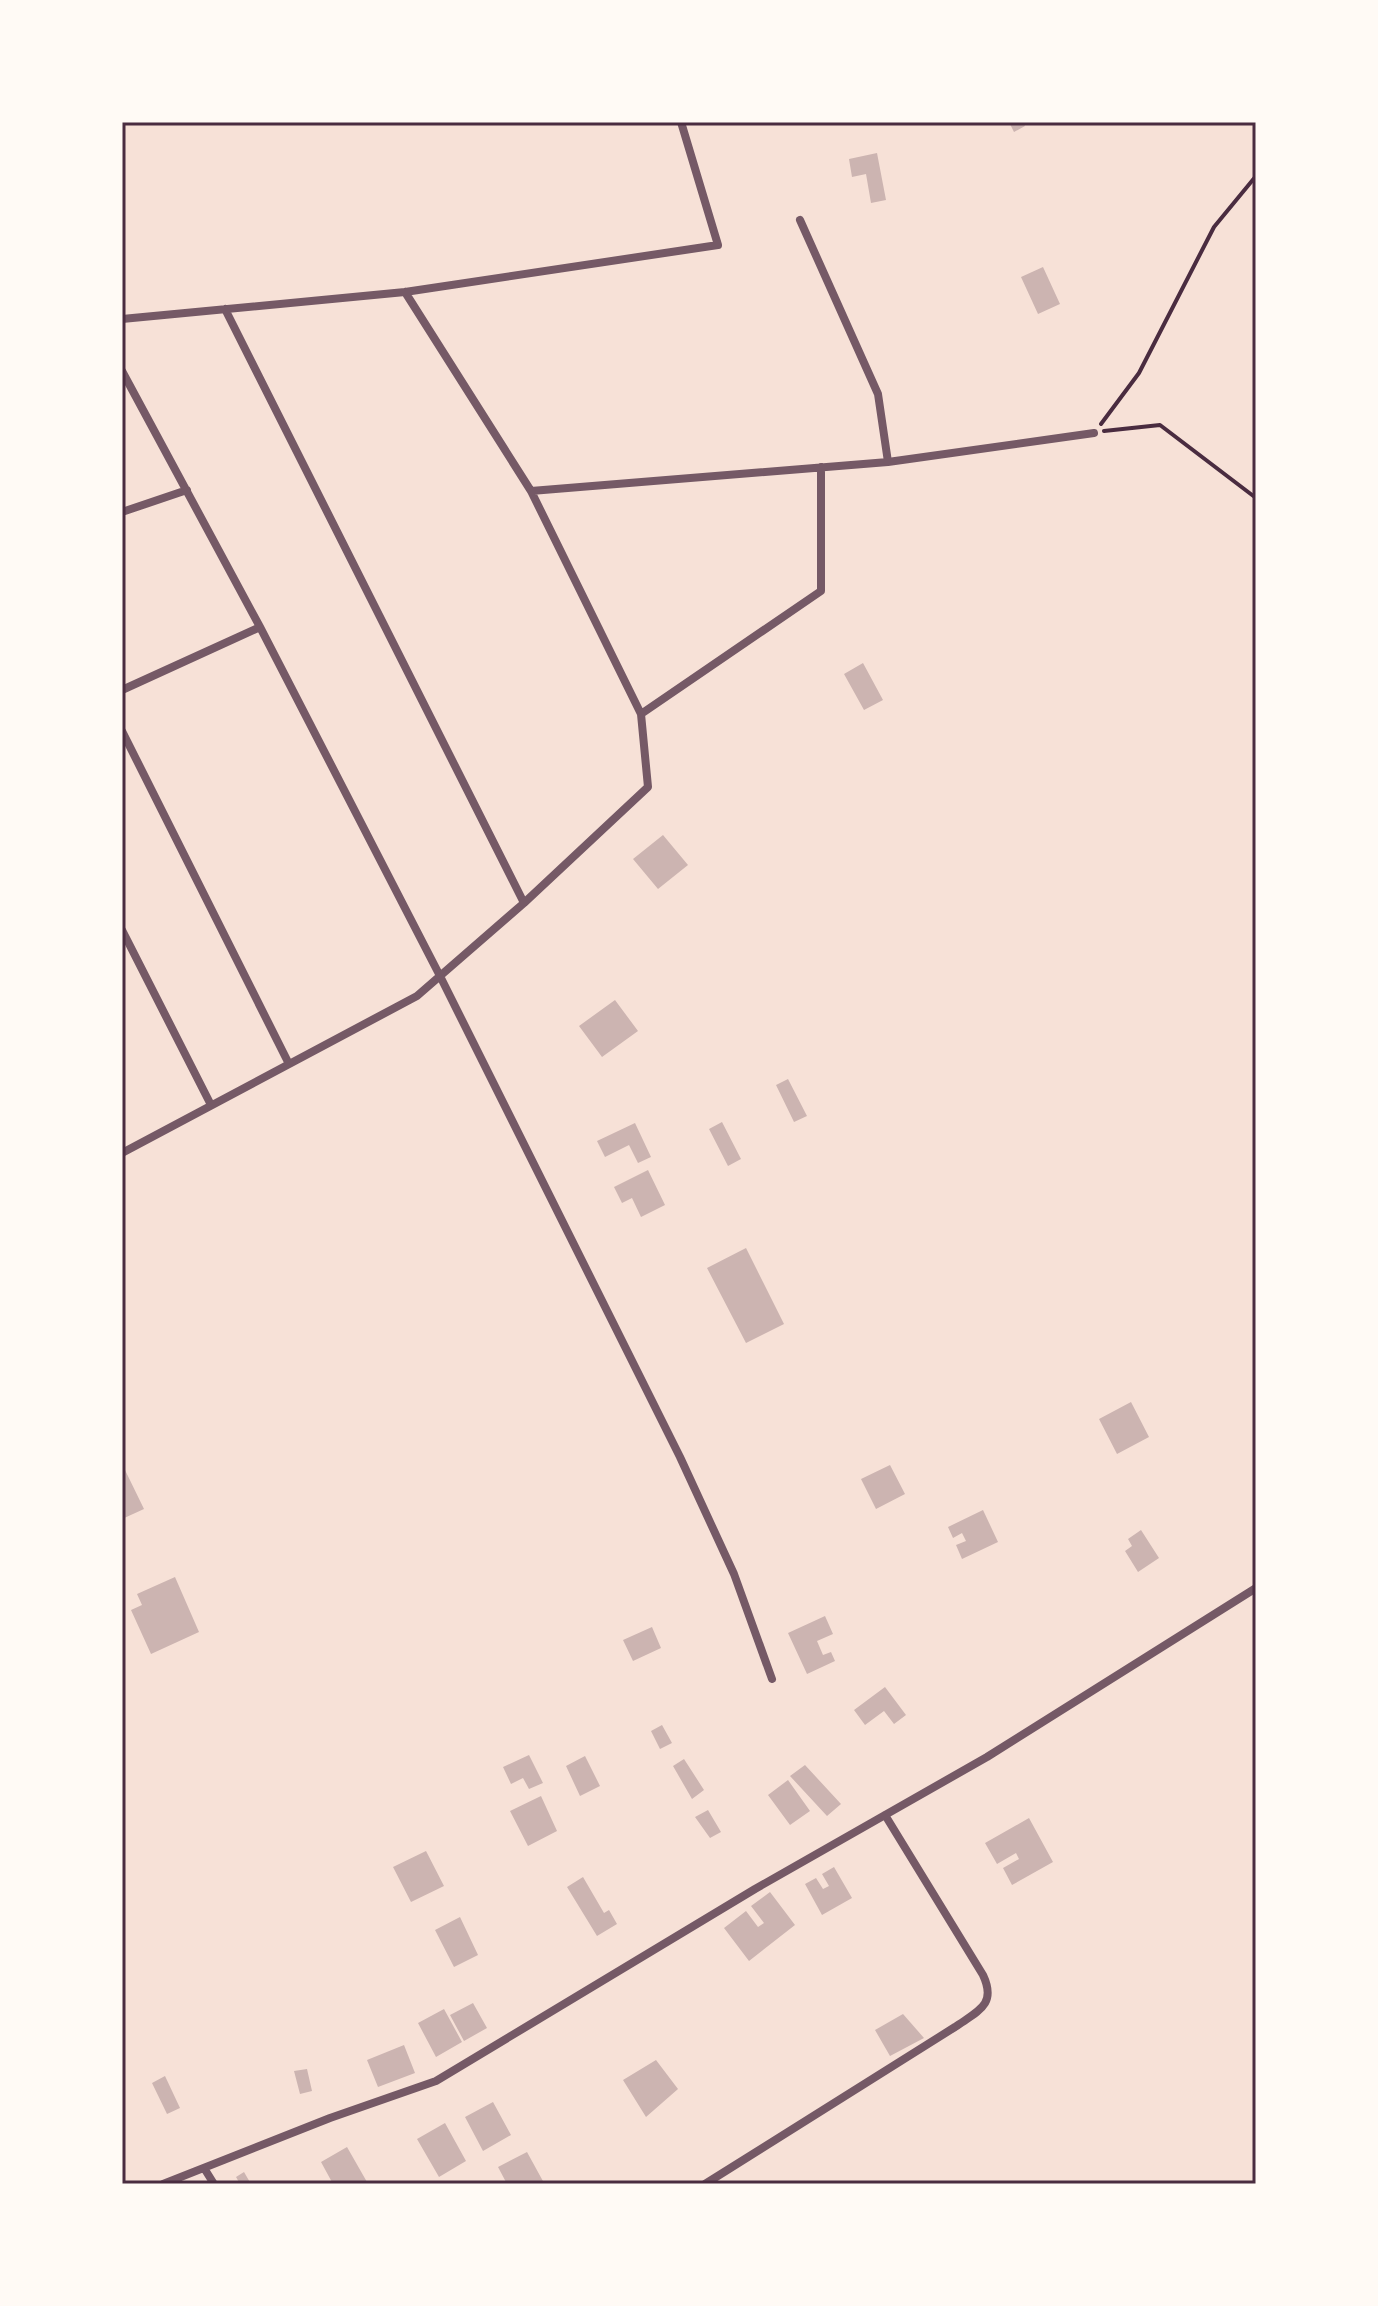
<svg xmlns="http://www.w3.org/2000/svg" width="1378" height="2306" font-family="'Noto Sans',sans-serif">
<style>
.building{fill:#ccb4b1}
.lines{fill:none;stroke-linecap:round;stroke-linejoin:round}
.path{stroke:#4a2c40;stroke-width:4}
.minor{stroke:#755966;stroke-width:8}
.neatline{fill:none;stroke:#4a2c40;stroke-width:3}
</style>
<rect width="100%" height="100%" fill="#f7e1d7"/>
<path class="building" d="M 1009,122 L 1023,122 L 1025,126 L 1014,132 Z
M 877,153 L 886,200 L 871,203 L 866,174 L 852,177 L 849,159 Z
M 1043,267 L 1060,304 L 1038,314 L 1021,277 Z
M 863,663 L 883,700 L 864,710 L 844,674 Z
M 663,835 L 688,865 L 658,889 L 633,859 Z
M 615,1000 L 638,1031 L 602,1057 L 579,1026 Z
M 788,1079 L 807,1116 L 794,1122 L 776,1085 Z
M 722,1122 L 741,1159 L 728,1166 L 709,1129 Z
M 635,1123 L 651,1157 L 638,1163 L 629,1145 L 605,1157 L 597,1141 Z
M 648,1170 L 665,1205 L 641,1217 L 632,1198 L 622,1203 L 614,1187 Z
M 746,1248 L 784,1324 L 746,1343 L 707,1268 Z
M 1131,1402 L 1149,1437 L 1117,1454 L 1099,1419 Z
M 890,1465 L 905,1494 L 876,1509 L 861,1479 Z
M 125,1470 L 144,1509 L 122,1519 L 122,1471 Z
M 983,1510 L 998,1542 L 962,1559 L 956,1545 L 966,1541 L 962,1533 L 953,1538 L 948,1527 Z
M 1141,1530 L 1159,1558 L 1138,1572 L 1125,1551 L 1132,1546 L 1128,1539 Z
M 175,1577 L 199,1632 L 151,1654 L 131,1610 L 142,1605 L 137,1594 Z
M 825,1616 L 833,1634 L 817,1641 L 823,1655 L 831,1652 L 835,1661 L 807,1674 L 788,1633 Z
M 652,1627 L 661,1648 L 633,1661 L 623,1640 Z
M 885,1687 L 906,1715 L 894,1724 L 884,1711 L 865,1725 L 854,1710 Z
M 662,1725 L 672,1743 L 660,1749 L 651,1731 Z
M 529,1755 L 543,1783 L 529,1789 L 523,1778 L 511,1784 L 503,1767 Z
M 585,1756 L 600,1786 L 580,1796 L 566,1766 Z
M 684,1759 L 704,1790 L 692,1799 L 673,1766 Z
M 805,1765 L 841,1804 L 827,1816 L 790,1776 Z
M 788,1780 L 810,1811 L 790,1825 L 768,1795 Z
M 541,1796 L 557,1831 L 528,1846 L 510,1811 Z
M 708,1810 L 721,1832 L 710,1838 L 695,1817 Z
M 1029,1818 L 1053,1862 L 1012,1885 L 1003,1868 L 1019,1859 L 1016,1853 L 997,1864 L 985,1843 Z
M 426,1851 L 444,1886 L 411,1902 L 393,1867 Z
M 834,1867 L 852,1898 L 822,1915 L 805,1884 L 816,1878 L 823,1889 L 829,1886 L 822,1874 Z
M 583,1877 L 604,1913 L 609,1910 L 617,1924 L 597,1936 L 567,1887 Z
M 770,1892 L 795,1925 L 749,1961 L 724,1928 L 746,1911 L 758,1927 L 764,1923 L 751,1906 Z
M 460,1917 L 478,1955 L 454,1967 L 435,1930 Z
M 473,2003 L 487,2028 L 464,2041 L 450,2015 Z
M 444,2009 L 462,2042 L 436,2057 L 418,2023 Z
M 903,2014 L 924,2038 L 890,2056 L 875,2030 Z
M 404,2045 L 415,2073 L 378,2087 L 367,2060 Z
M 656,2060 L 678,2089 L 646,2117 L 623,2080 Z
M 307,2069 L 312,2091 L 300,2094 L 294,2071 Z
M 165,2076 L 180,2108 L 167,2114 L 152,2083 Z
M 493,2102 L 511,2135 L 483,2151 L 465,2117 Z
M 445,2123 L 466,2161 L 439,2177 L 417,2139 Z
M 347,2147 L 367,2182 L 364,2184 L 333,2184 L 321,2162 Z
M 527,2152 L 544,2183 L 507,2184 L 498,2167 Z
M 244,2172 L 251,2184 L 240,2184 L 236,2177 Z"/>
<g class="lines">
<path class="path" d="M 1101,424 L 1139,373 L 1214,227 L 1256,176
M 1104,431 L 1160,425 L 1256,498"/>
<path class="minor" d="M 800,220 L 878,394 L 888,462
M 225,309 L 524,903
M 122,319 L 405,292 L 718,245 L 681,122
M 122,371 L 260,627 L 440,976 L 680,1457 L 734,1574 L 772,1679
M 531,491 L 888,462 L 1094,433
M 122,512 L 187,490
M 122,690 L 260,627
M 641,714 L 821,591 L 821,467
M 122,731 L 289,1064
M 122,930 L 211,1105
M 122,1153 L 417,996 L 524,903 L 648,787 L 641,714 L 531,491 L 405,292
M 204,2168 L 214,2184
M 163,2184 L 330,2118 L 436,2081 L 755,1889 L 987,1757 L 1256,1588
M 705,2184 L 955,2027 C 978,2011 997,2005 983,1975 L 885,1815"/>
</g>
<rect width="1378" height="2306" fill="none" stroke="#fffaf5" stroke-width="248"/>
<rect x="124" y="124" width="1130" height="2058" class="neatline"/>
</svg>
